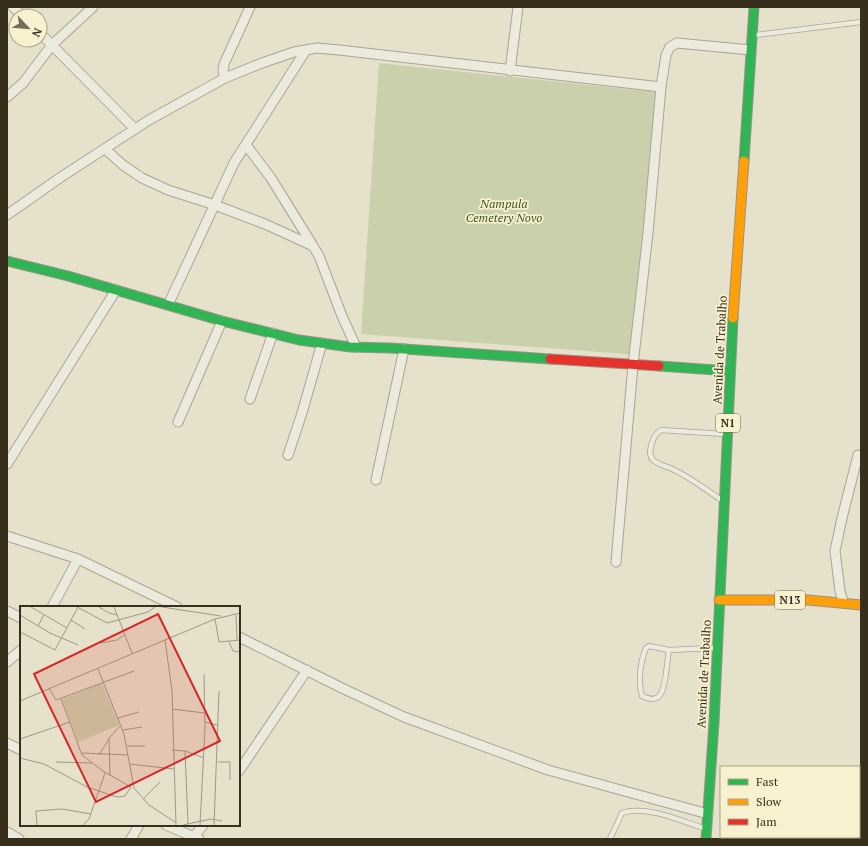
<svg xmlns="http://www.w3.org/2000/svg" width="868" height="846" font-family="'PT Serif',serif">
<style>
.cemetery{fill:#cbd0ac}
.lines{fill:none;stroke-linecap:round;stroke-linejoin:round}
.lane-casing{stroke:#aaa494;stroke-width:6}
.street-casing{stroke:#aaa494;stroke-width:11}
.fast-casing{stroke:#999484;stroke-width:11}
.slow-casing{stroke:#999484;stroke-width:11}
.jam-casing{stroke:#999484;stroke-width:11}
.lane{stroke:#eceadd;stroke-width:4.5}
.street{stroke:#eceadd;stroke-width:9}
.fast{stroke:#30b455;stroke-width:9}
.slow{stroke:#ff9f0a;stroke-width:9}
.jam{stroke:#e5322d;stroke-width:9}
.labels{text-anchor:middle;stroke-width:3.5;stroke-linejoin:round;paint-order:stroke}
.shield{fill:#f7f1d0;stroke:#716852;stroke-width:1}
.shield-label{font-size:11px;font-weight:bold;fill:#382e1c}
.park-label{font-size:12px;font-style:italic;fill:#415622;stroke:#f7f1d0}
.street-label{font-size:12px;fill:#382e1c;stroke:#f7f1d0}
.inset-road{fill:none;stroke:#a09985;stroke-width:1}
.view{fill:#d62828;fill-opacity:0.15;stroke:#d62828;stroke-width:2}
.inset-edge{fill:none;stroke:#382e1c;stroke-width:2}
</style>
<rect width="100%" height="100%" fill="#e5e1cb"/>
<path class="cemetery" d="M 379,63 L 655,92 L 639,355 L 361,334 Z"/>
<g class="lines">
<defs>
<path id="lane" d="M 756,35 L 861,22
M 720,499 C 703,488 689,476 670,468 C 665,466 657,464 653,460 C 646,452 654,434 661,430 L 724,434
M 669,650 C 667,660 666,692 658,697 C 653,701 647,698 642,696 C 638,682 640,662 646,648 L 649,646 L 669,650 L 713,648
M 610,839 L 622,813 C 646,805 679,820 703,828"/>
<path id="street" d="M 13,7 L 23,16
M 40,33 L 135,129
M 510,71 L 518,7
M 225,78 L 223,71 L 224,64 L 250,7
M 7,97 L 23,83 L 52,45 L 93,7
M 246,145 L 271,178 L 313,246
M 105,149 L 123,165 L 142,178 L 168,190 L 215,205 L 265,224 L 313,246 L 319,256 L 342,316 L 356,347
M 7,215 L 61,177 L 149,120 L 225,78 L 262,63 L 294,52 L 317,48 L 339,50 L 661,87
M 168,305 L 234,163 L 306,50
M 250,399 L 273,333
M 178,422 L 222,321
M 288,455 L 302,413 L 322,343
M 7,464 L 116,290
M 376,480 L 404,349
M 7,536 L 78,559 L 177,607
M 616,562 L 633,365 L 648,233 L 661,87 L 666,55 L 670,47 L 677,43 L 751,50
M 843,602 L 840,591 L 835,551 L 842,518 L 858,455
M 52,607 L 78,559
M 7,611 L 21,618
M 239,637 L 346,690 L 404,717 L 548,770 L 708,814
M 7,662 L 21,650
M 7,743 L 21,750
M 239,771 L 307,670
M 166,825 L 199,839
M 7,832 L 19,839
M 194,837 L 203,825
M 131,839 L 139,825"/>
<path id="fast" d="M 744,161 L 754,7
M 7,261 L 68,276 L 222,321 L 299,340 L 350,347 L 390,348 L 550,359
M 659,366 L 730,371
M 706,839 L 714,723 L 733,318"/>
<path id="slow" d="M 733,318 L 744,161
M 719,600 L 808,600 L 861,605"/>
<path id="jam" d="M 550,359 L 659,366"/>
</defs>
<use href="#lane" class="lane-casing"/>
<use href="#street" class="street-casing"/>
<use href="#fast" class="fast-casing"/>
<use href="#slow" class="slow-casing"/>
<use href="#jam" class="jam-casing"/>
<use href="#lane" class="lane"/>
<use href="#street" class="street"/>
<use href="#fast" class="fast"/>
<use href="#slow" class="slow"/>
<use href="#jam" class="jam"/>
</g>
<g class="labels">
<g class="shield">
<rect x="716" y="414" width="24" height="18" rx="3"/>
<rect x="775" y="591" width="30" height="18" rx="3"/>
</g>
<g class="shield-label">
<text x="728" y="427">N1</text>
<text x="790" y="604">N13</text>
</g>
<g class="park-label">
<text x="504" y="208">Nampula<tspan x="504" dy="14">Cemetery Novo</tspan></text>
</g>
<g class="street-label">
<text transform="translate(720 350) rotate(-87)" y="4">Avenida de Trabalho</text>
<text transform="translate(704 674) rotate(-87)" y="4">Avenida de Trabalho</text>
</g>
</g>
<g transform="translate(20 606)">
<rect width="220" height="220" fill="#e5e1cb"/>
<path d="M 82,77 L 99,119 L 58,136 L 42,93 Z" fill="#cbd0ac"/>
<path class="inset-road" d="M 11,1 L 47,22M 57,1 L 87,17 L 128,6 L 135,1M 79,1 L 89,7 L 97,9M 94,1 L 112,47M 142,1 L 201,10M 0,9 L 30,27 L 58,39M 216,9 L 217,34M 195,13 L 199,36 L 220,34M 51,14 L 65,23M 18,20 L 24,9M 0,26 L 35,44 L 58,1M 145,34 L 152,85 L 156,219M 209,36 L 213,45 L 220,46M 81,37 L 97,34 L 104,29M 78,63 L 104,128 L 114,182 L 129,199 L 155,216M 29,82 L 36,94 L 114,65M 41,93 L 62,149 L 83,165 L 111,181M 0,95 L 195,13 L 220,7M 152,103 L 185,107M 98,112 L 119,106M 185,116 L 197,119M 103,124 L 122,121M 0,133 L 50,116M 107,140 L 125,140M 152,144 L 165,145 L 184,152M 165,145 L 168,218M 62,147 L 108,149M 79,149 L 89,133M 0,152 L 24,158 L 67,181 L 97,191 L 105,190 L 111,181M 36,156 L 71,157M 198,156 L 210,156 L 210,174M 110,158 L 154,163M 90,170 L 89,132 L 101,119M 123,193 L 140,176M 17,219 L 16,205 L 42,203 L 71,208M 63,219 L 69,213 L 85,167M 163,219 L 191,213 L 202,215M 180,219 L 185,122 L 184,68M 194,219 L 199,85"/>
<path class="view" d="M 138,8 L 200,135 L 76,196 L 14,68 Z"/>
<rect width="220" height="220" class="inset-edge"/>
</g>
<rect width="868" height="846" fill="none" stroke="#382e1c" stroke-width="16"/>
<rect x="720" y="766" width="140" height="72" fill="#f7f1d0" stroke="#aba388"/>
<rect x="728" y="779" width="20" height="6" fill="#30b455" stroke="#aba388"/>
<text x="756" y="786" font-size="12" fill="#382e1c">Fast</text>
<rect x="728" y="799" width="20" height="6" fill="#ff9f0a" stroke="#aba388"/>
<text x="756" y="806" font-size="12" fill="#382e1c">Slow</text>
<rect x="728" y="819" width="20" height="6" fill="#e5322d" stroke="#aba388"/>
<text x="756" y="826" font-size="12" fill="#382e1c">Jam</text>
<g transform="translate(28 28) rotate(116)"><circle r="19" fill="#f7f1d0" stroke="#aba388"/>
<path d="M0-3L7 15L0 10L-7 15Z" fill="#756d59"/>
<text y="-6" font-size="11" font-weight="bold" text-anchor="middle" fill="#382e1c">N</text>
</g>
</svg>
